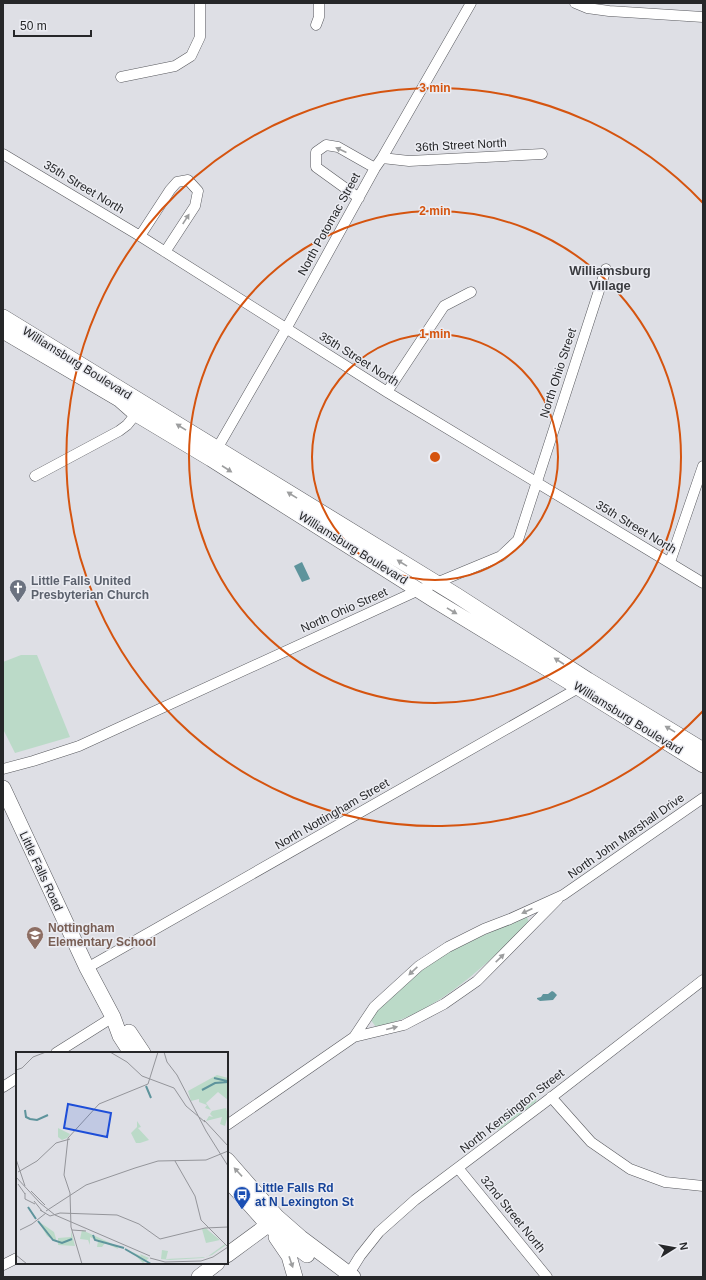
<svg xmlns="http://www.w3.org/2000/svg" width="706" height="1280" font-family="Arial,sans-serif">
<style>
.green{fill:#bbdac8}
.water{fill:#5e949c}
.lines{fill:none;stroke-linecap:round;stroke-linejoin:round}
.street-casing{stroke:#58595e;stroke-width:11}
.secondary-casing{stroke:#58595e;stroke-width:16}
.street{stroke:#fff;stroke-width:10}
.secondary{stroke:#fff;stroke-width:15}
.oneway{fill:#9d9e9f}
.ring{fill:none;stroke:#d5540f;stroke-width:2}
.labels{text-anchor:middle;stroke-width:3;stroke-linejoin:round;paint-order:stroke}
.street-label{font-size:12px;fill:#262729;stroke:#ebecf2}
.worship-label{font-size:12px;font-weight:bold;fill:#5b616d;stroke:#ebecf2;text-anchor:start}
.education-label{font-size:12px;font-weight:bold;fill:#785e54;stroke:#ebecf2;text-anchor:start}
.transit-label{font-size:12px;font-weight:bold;fill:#164399;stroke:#ebecf2;text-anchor:start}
.neighbourhood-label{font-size:13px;font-weight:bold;fill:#3b3c40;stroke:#ebecf2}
.inset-river{fill:none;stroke:#5e949c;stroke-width:2}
.inset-road{fill:none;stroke:#94959a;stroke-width:1}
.view{fill:#1d4ed8;fill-opacity:0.15;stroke:#1d4ed8;stroke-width:2}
.inset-edge{fill:none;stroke:#262729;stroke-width:2}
.centre{fill:#d5540f;stroke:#ebecf2;stroke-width:2}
.ring-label{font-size:12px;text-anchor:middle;font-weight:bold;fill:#d5540f;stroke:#ebecf2;stroke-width:3;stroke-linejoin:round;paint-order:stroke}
</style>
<rect width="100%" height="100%" fill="#dedfe5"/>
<path class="green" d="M 21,655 L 37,655 L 70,737 L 15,753 L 3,729 L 3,662 Z
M 527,917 L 529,923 C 486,964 437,1014 376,1027 L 370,1019 C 386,1001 403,983 422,969 C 454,946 490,932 527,917 Z
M 538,1094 L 536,1102 L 502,1128 L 497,1130 L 493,1129 Z"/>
<path class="water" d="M 302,562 L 310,579 L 302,582 L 294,566 Z
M 552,991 L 554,992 L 557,995 L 553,1000 L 540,1001 L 537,999 L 537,998 L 541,997 L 543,994 L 548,994 Z"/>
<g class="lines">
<defs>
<path id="street" d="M 575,3 L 587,8 L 609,11 L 703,17
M 316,25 L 319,17 L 319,3
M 121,77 L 175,66 L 191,56 L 200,37 L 200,3
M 3,154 L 140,236 L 387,392 L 703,583
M 382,158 L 409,161 L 542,154
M 359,198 L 316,167 L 316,152 L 326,145 L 338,147 L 375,168
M 140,236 L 170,190 L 177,182 L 188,180 L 198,191 L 195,206 L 165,252
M 387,392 L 444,306 L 471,292
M 214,454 L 286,329 L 375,168 L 382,158 L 471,3
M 35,476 L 119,431 L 127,425 L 140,409
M 670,562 L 703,466
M 3,769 L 33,761 L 79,746 L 419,590 L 501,556 L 518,540 L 606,269
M 87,968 L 582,686
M 354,1037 L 404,1025 L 444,1004 L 477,981 L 558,899
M 56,1053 L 113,1017
M 3,1087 L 17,1078
M 551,1097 L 591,1142 L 630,1169 L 665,1182 L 703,1186
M 227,1125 L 354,1037 L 374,1007 L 419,966 L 448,947 L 484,929 L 510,919 L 563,895 L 703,798
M 458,1168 L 547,1277
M 3,1265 L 17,1258
M 347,1277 L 360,1256 L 379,1232 L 415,1200 L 544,1103 L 703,980"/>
<path id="secondary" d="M 3,317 L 456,595 L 588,680 L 703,750
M 3,331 L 119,399 L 136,414 L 211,459 L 434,600 L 579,688 L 703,765
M 3,788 L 87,968 L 113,1017 L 120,1036 L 131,1053
M 129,1032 L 143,1053
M 227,1160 L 277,1217 L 301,1238 L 353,1277
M 227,1179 L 268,1225 L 307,1255
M 276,1237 L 289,1256 L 295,1277
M 227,1255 L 276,1219
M 199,1277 L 217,1263"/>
</defs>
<use href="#street" class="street-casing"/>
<use href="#secondary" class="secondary-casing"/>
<use href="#street" class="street"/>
<use href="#secondary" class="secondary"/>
</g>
<defs><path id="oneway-solid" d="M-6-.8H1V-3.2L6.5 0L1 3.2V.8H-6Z"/></defs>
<g class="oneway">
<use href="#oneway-solid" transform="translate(341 150) rotate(-155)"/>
<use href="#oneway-solid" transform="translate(186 219) rotate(-57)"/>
<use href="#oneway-solid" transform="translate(181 427) rotate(-148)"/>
<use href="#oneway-solid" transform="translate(227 469) rotate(33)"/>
<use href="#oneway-solid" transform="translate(292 495) rotate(-148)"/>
<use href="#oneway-solid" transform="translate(402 563) rotate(-148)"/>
<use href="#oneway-solid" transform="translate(452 611) rotate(31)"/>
<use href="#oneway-solid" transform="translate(559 661) rotate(-147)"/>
<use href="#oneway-solid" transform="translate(670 729) rotate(-149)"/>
<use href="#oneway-solid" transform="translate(527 911) rotate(155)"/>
<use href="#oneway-solid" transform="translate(500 958) rotate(-44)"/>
<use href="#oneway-solid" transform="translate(413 971) rotate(137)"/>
<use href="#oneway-solid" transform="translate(392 1028) rotate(-14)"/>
<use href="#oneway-solid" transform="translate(238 1172) rotate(-133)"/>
<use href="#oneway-solid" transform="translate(291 1262) rotate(71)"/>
</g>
<g class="ring">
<circle cx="435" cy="457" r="123"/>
<circle cx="435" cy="457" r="246"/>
<path d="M703 711A369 369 0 1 1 703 203"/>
</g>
<defs>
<symbol id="church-pin" viewBox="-11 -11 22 30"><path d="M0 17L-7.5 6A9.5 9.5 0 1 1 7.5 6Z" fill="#6b7280" stroke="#ebecf2"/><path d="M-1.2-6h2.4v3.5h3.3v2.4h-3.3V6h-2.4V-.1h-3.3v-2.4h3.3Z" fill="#fff"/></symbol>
<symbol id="school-pin" viewBox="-11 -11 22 30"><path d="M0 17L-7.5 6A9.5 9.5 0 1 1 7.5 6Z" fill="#8d6e63" stroke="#ebecf2"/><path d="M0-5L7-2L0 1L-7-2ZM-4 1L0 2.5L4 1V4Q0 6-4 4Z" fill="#fff"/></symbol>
<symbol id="bus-pin" viewBox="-11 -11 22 30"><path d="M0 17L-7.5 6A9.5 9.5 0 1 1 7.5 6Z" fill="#1a4fb4" stroke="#ebecf2"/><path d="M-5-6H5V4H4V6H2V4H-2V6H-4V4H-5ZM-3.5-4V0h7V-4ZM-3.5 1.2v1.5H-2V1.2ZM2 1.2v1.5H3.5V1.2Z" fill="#fff"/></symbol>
</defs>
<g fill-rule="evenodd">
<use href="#church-pin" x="8" y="578" width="20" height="27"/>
<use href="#school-pin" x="25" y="925" width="20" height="27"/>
<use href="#bus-pin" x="232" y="1185" width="20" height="27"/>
</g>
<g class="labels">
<g class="street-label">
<text transform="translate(461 145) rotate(-3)" y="4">36th Street North</text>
<text transform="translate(84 187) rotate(31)" y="4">35th Street North</text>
<text transform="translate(329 224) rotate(-61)" y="4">North Potomac Street</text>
<text transform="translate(359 359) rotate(32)" y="4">35th Street North</text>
<text transform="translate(77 363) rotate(32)" y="4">Williamsburg Boulevard</text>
<text transform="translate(558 373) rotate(-72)" y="4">North Ohio Street</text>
<text transform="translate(636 527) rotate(31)" y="4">35th Street North</text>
<text transform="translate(353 548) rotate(32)" y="4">Williamsburg Boulevard</text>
<text transform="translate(344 610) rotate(-24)" y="4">North Ohio Street</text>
<text transform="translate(628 718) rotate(32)" y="4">Williamsburg Boulevard</text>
<text transform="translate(332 814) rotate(-30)" y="4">North Nottingham Street</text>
<text transform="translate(626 836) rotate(-35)" y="4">North John Marshall Drive</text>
<text transform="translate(41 871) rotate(65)" y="4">Little Falls Road</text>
<text transform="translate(512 1111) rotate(-38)" y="4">North Kensington Street</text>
<text transform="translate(513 1214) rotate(51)" y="4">32nd Street North</text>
</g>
<g class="worship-label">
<text x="31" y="585">Little Falls United<tspan x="31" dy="14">Presbyterian Church</tspan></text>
</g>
<g class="education-label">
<text x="48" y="932">Nottingham<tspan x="48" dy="14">Elementary School</tspan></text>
</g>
<g class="transit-label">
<text x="255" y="1192">Little Falls Rd<tspan x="255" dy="14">at N Lexington St</tspan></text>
</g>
<g class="neighbourhood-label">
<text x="610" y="275">Williamsburg<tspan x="610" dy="15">Village</tspan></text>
</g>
</g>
<g transform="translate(16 1052)">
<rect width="212" height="212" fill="#dedfe5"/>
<path d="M 201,23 L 212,26 L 212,48 L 202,40 L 190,51 L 195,58 L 189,56 L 191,53 L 183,50 L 183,47 L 175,49 L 172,39 ZM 210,56 L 212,63 L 209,74 L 204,72 L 206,65 L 190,69 L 193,64 L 197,65 L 194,62 L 196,59 ZM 121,69 L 125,75 L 122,76 L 133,88 L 124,91 L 120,91 L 115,81 L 121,75 ZM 42,76 L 54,82 L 51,86 L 46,88 L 42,85 ZM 22,169 L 38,180 L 41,190 L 31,184 ZM 190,176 L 193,179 L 204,188 L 190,191 L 186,177 ZM 66,178 L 101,194 L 102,197 L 89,191 L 86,195 L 81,195 L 82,189 L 74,185 L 74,193 L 72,188 L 64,187 ZM 55,179 L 59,194 L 42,193 L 42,186 L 55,185 ZM 209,192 L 210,193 L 196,203 L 187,206 L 154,208 L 145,207 L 146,198 L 152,199 L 150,207 L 191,205 ZM 103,194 L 125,204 L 124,202 L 133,206 L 127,211 L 117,201 Z" fill="#bbdac8"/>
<path class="inset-river" d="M 198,26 L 211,29M 130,34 L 135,46M 186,38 L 199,31 L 212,30M 9,58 L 10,65 L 14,67 L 21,68 L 32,63M 12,155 L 20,167M 22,169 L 37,188 L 46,191 L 56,187M 77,183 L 79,188 L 108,196M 109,197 L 135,212"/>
<path class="inset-road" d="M 94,0 L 111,10 L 126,24 L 158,36 L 170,54 L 189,70M 148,0 L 151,10 L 161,23 L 190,79 L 212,114M 0,18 L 6,16 L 17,5 L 30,0M 188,68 L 212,94M 0,107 L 9,134M 159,109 L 179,144 L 185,168 L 212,195M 2,120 L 21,109 L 40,91 L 54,87M 0,125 L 24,151 L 39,163 L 134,204M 2,132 L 9,142M 15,139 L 29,153M 9,141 L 9,147 L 19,152M 18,149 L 26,159M 24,158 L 34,164 L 44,161 L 101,163 L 123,172 L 144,187 L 189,176 L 212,175M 30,159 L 70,133 L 119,116 L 142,109 L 190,108 L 212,99M 4,178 L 16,172 L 30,161M 56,178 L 70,179M 0,203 L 11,212M 134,206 L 149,210 L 185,209 L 197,205 L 212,195M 66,212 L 55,175 L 54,141 L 48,123 L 52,86 L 83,52 L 132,32 L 142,0"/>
<path class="view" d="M 52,52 L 95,61 L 91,85 L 48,76 Z"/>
<rect width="212" height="212" class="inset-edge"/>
</g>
<circle cx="435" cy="457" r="6" class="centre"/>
<g class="ring-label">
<text x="435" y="92">3 min</text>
<text x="435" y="215">2 min</text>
<text x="435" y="338">1 min</text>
</g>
<rect width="706" height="1280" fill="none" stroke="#262729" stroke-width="8"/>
<g transform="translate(674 1248) rotate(79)" stroke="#ebecf2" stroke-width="3" paint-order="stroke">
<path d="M0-3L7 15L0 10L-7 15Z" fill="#262729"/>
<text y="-6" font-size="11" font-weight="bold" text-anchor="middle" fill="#262729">N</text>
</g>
<path d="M14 30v6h77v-6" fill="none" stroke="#262729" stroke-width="2"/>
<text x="20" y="30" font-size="12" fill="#262729" stroke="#ebecf2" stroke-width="3" paint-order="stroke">50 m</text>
</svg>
